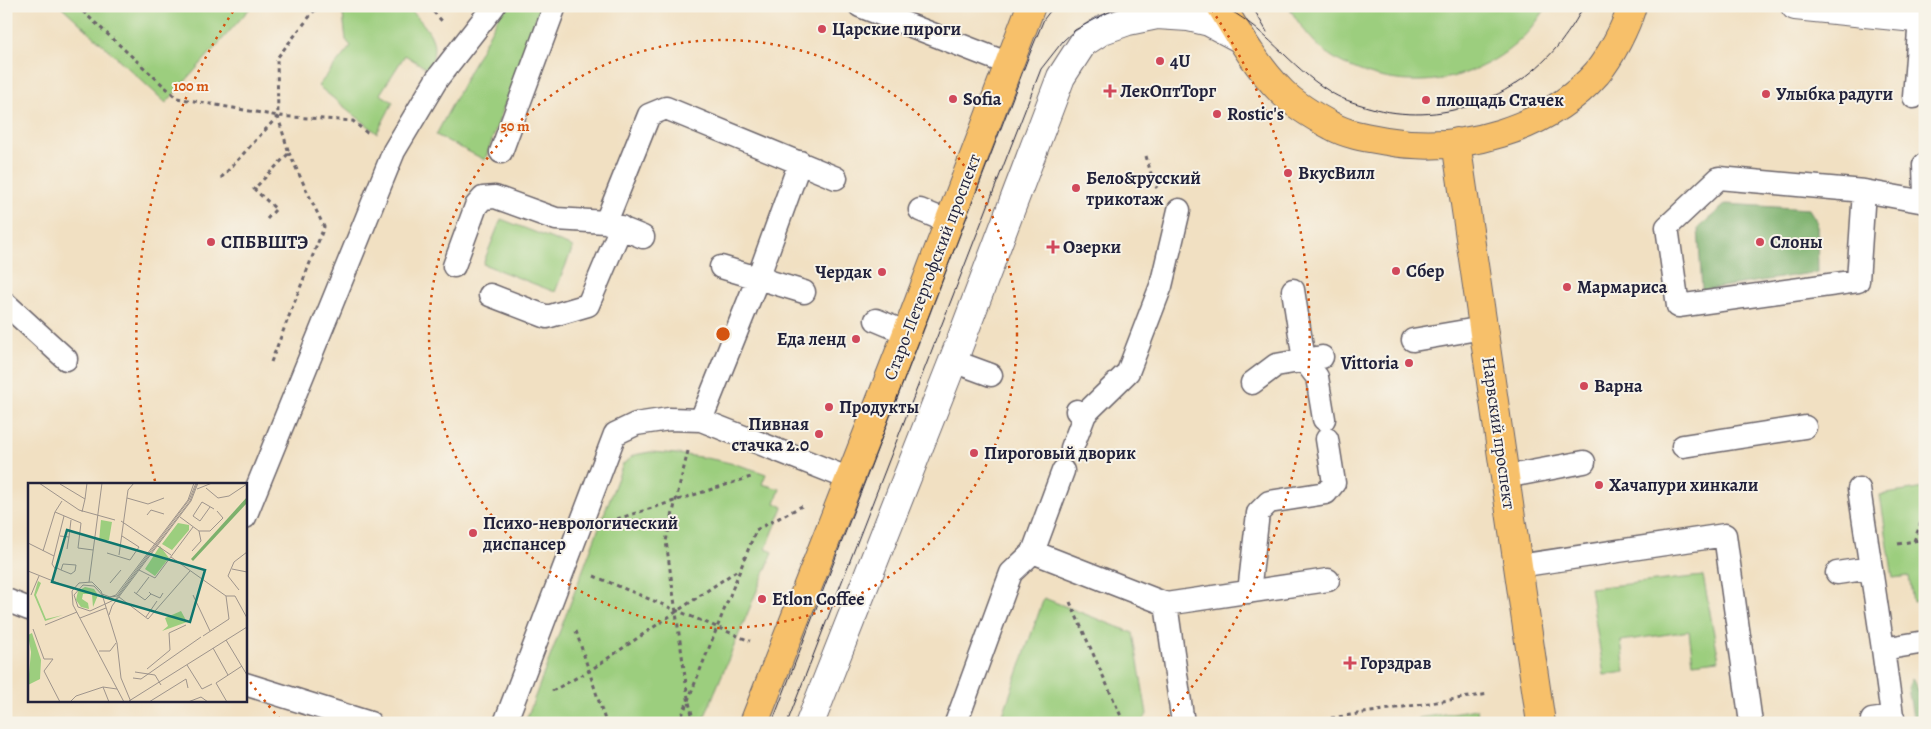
<svg xmlns="http://www.w3.org/2000/svg" width="1931" height="729" font-family="Alegreya,serif">
<style>
.green{fill:#9cce7e;stroke:#5f785c}
.forest{fill:#7db16d;stroke:#506a54}
.lines{fill:none;stroke-linecap:round;stroke-linejoin:round}
.service-casing{stroke:#6a646a;stroke-width:25}
.minor-casing{stroke:#6a646a;stroke-width:30}
.primary-casing{stroke:#6a646a;stroke-width:30}
.path{stroke:#6a646a;stroke-width:3;stroke-dasharray:4 4;stroke-linecap:butt}
.service{stroke:#fff;stroke-width:22}
.minor{stroke:#fff;stroke-width:28}
.primary{stroke:#f7c06b;stroke-width:28}
.tram{stroke:#22223b;stroke-width:1}
.ring{fill:none;stroke:#d45411;stroke-width:2.5;stroke-dasharray:2.5 5}
.poi-dot{fill:#d1495b;stroke:#f7f3e8;stroke-width:2}
.labels{text-anchor:middle;stroke-width:4;stroke-linejoin:round;paint-order:stroke}
.poi-label{font-size:18px;font-weight:bold;fill:#22223b;stroke:#f7f3e8;text-anchor:start}
.street-label{font-size:18px;fill:#22223b;stroke:#f7f3e8}
.inset-road{fill:none;stroke:#9e948c;stroke-width:1}
.view{fill:#0f766e;fill-opacity:0.15;stroke:#0f766e;stroke-width:2.5}
.inset-edge{fill:none;stroke:#22223b;stroke-width:2.5}
.centre{fill:#d45411;stroke:#f7f3e8;stroke-width:2.5}
.ring-label{font-size:15px;text-anchor:middle;font-weight:bold;fill:#d45411;stroke:#f7f3e8;stroke-width:4;stroke-linejoin:round;paint-order:stroke}
</style>
<rect width="100%" height="100%" fill="#f7f3e8"/>
<filter id="ink" filterUnits="userSpaceOnUse"><feTurbulence type="fractalNoise" baseFrequency=".02" numOctaves="2"/><feDisplacementMap in="SourceGraphic" scale="10" xChannelSelector="R" yChannelSelector="G"/><feConvolveMatrix kernelMatrix="1 2 1 2 8 2 1 2 1" color-interpolation-filters="sRGB"/></filter>
<filter id="wash" filterUnits="userSpaceOnUse"><feTurbulence type="fractalNoise" baseFrequency=".0096" numOctaves="4" result="noise"/><feDisplacementMap in="SourceGraphic" scale="20" xChannelSelector="R" yChannelSelector="G"/><feGaussianBlur stdDeviation="1.12" result="paint"/><feColorMatrix in="noise" values="0 0 0 0 0 0 0 0 0 0 0 0 0 0 0 0 0 1.4 0 .05"/><feComposite in="paint" operator="in"/></filter>
<g filter="url(#wash)">
<rect width="100%" height="100%" fill="#f1e0c2"/>
<path class="green" d="M 61,6 L 252,6 L 166,103 Z
M 342,6 L 408,6 C 427,30 442,38 429,70 L 405,55 L 380,94 L 393,102 L 377,133 L 318,86 L 351,46 L 346,40 Z
M 504,6 L 540,6 L 485,160 L 436,135 Z
M 1288,6 L 1547,6 C 1504,80 1411,102 1337,60 C 1316,48 1300,26 1288,6 Z
M 501,219 L 573,247 L 555,292 L 483,264 Z
M 650,452 C 689,454 729,460 766,474 L 762,484 L 780,489 L 775,503 L 783,507 L 766,549 L 773,552 L 702,723 L 525,723 L 623,464 L 634,455 Z
M 1925,488 L 1925,600 L 1913,602 L 1909,576 L 1893,578 L 1880,495 Z
M 1703,576 L 1719,660 L 1693,663 L 1689,631 L 1621,641 L 1625,672 L 1604,675 L 1590,588 Z
M 1044,598 L 1133,633 L 1147,714 L 1142,723 L 1000,723 Z
M 1477,709 L 1479,723 L 1418,723 L 1418,718 Z"/>
<path class="forest" d="M 1726,204 L 1809,209 L 1817,222 L 1818,272 L 1702,290 L 1698,228 Z
M 1912,678 L 1925,702 L 1925,723 L 1914,723 L 1908,688 Z"/>
</g>
<g filter="url(#ink)">
<g class="lines">
<defs>
<path id="service" d="M 860,6 L 1009,64
M 1914,97 L 1920,18
M 501,152 L 555,6
M 1924,165 L 1925,195
M 1864,191 L 1858,281 L 1678,306 L 1667,227 L 1719,178 L 1864,191 L 1925,202
M 920,210 L 949,222
M 643,237 L 606,222 L 649,115 L 666,108 L 836,178
M 454,266 L 476,206 L 483,198 L 495,197 L 556,219 L 606,222
M 721,267 L 804,292
M 1293,290 L 1304,360 L 1317,377 L 1324,419
M 490,295 L 547,317 L 588,305 L 621,227
M 6,304 L 66,359
M 876,320 L 907,333
M 1413,340 L 1483,328
M 953,361 L 991,375
M 1252,383 L 1276,365 L 1322,357
M 1085,414 L 1128,372 L 1161,286 L 1179,210
M 701,420 L 758,278 L 800,162
M 1683,446 L 1805,427
M 1072,448 L 1085,414 L 1077,411
M 1505,477 L 1584,462
M 1859,489 L 1883,649 L 1925,642
M 245,517 L 394,151 L 437,79 L 494,6
M 1033,552 L 1063,471
M 1518,566 L 1725,535 L 1751,723
M 1837,573 L 1871,568
M 1249,592 L 1258,513 L 1269,502 L 1326,493 L 1334,483 L 1327,439
M 6,600 L 29,609
M 1166,604 L 1183,723
M 1883,649 L 1893,723
M 245,684 L 370,723
M 1872,720 L 1893,717
M 505,723 L 615,434 L 636,424 L 669,419 L 701,420 L 850,479
M 956,723 L 1011,573 L 1033,552 L 1166,604 L 1328,580"/>
<path id="minor" d="M 1795,6 L 1925,19
M 810,723 L 953,361 L 1061,77 L 1083,43 L 1103,30 L 1128,21 L 1157,15 L 1188,17 L 1209,22 L 1241,39"/>
<path id="primary" d="M 1221,6 C 1239,36 1257,67 1282,92 C 1296,106 1315,117 1332,126 C 1347,135 1369,138 1387,141 C 1460,154 1547,130 1597,73 C 1611,56 1626,27 1632,6
M 1456,142 L 1541,723
M 754,723 L 907,333 L 1031,6"/>
</defs>
<use href="#service" class="service-casing"/>
<use href="#minor" class="minor-casing"/>
<use href="#primary" class="primary-casing"/>
<path class="path" d="M 77,6 L 177,98 L 278,116 L 353,121 L 367,133
M 428,6 L 442,21
M 1146,156 L 1154,184 L 1157,188
M 221,178 L 278,116 L 277,58 L 318,6
M 267,219 L 276,209 L 254,189 L 289,153 L 278,117
M 271,362 L 324,227 L 289,153
M 688,451 L 666,541 L 688,698 L 694,723
M 617,519 L 754,476
M 1914,541 L 1925,512
M 1898,544 L 1925,539
M 594,576 L 750,641
M 1070,602 L 1124,723
M 576,631 L 606,723
M 552,691 L 589,671 L 739,569
M 1331,718 L 1489,694
M 679,723 L 756,530 L 802,506"/>
<use href="#service" class="service"/>
<use href="#minor" class="minor"/>
<use href="#primary" class="primary"/>
<path class="tram" d="M 1222,6 C 1264,26 1290,67 1329,91 C 1340,99 1355,103 1368,107 C 1440,128 1515,100 1561,42 C 1569,31 1578,19 1583,6
M 1252,6 L 1267,32
M 772,723 L 1028,58 L 1044,19 L 1054,6
M 787,723 L 1041,69 L 1063,41 L 1075,30 L 1120,6"/>
</g>
</g>
<g class="ring">
<circle cx="723" cy="334" r="294"/>
<path d="M280 719A587 587 0 0 1 245 675M155 481A587 587 0 0 1 234 10M1212 10A587 587 0 0 1 1166 719"/>
</g>
<g class="poi-dot">
<circle cx="822" cy="29" r="5"/>
<circle cx="1160" cy="61" r="5"/>
<path d="M1107.5 83.5h5v5h5v5h-5v5h-5v-5h-5v-5h5z"/>
<circle cx="1766" cy="94" r="5"/>
<circle cx="953" cy="99" r="5"/>
<circle cx="1426" cy="100" r="5"/>
<circle cx="1217" cy="114" r="5"/>
<circle cx="1288" cy="173" r="5"/>
<circle cx="1076" cy="188" r="5"/>
<circle cx="211" cy="242" r="5"/>
<circle cx="1760" cy="242" r="5"/>
<path d="M1050.5 239.5h5v5h5v5h-5v5h-5v-5h-5v-5h5z"/>
<circle cx="1396" cy="271" r="5"/>
<circle cx="882" cy="272" r="5"/>
<circle cx="1567" cy="287" r="5"/>
<circle cx="856" cy="339" r="5"/>
<circle cx="1409" cy="363" r="5"/>
<circle cx="1584" cy="386" r="5"/>
<circle cx="829" cy="407" r="5"/>
<circle cx="819" cy="434" r="5"/>
<circle cx="974" cy="453" r="5"/>
<circle cx="1599" cy="485" r="5"/>
<circle cx="473" cy="533" r="5"/>
<circle cx="762" cy="599" r="5"/>
<path d="M1347.5 655.5h5v5h5v5h-5v5h-5v-5h-5v-5h5z"/>
</g>
<g class="labels">
<g class="poi-label">
<text x="832" y="35">Царские пироги</text>
<text x="1170" y="67">4U</text>
<text x="1120" y="97">ЛекОптТорг</text>
<text x="1776" y="100">Улыбка радуги</text>
<text x="963" y="105">Sofia</text>
<text x="1436" y="106">площадь Стачек</text>
<text x="1227" y="120">Rostic's</text>
<text x="1298" y="179">ВкусВилл</text>
<text x="1086" y="184">Бело&amp;русский<tspan x="1086" dy="21">трикотаж</tspan></text>
<text x="221" y="248">СПБВШТЭ</text>
<text x="1770" y="248">Слоны</text>
<text x="1063" y="253">Озерки</text>
<text x="1406" y="277">Сбер</text>
<text x="872" y="278" text-anchor="end">Чердак</text>
<text x="1577" y="293">Мармариса</text>
<text x="846" y="345" text-anchor="end">Еда ленд</text>
<text x="1399" y="369" text-anchor="end">Vittoria</text>
<text x="1594" y="392">Варна</text>
<text x="839" y="413">Продукты</text>
<text x="809" y="430" text-anchor="end">Пивная<tspan x="809" dy="21">стачка 2.0</tspan></text>
<text x="984" y="459">Пироговый дворик</text>
<text x="1609" y="491">Хачапури хинкали</text>
<text x="483" y="529">Психо-неврологический<tspan x="483" dy="21">диспансер</tspan></text>
<text x="772" y="605">Etlon Coffee</text>
<text x="1360" y="669">Горздрав</text>
</g>
<g class="street-label">
<text transform="translate(932 267) rotate(-69)" y="6">Старо-Петергофский проспект</text>
<text transform="translate(1499 433) rotate(82)" y="6">Нарвский проспект</text>
</g>
</g>
<g transform="translate(28 483)">
<rect width="219" height="219" fill="#f1e0c2"/>
<path d="M 73,37 L 84,39 L 81,57 L 71,58 ZM 150,40 L 161,42 L 161,47 L 144,67 L 134,61 ZM 132,63 L 141,75 L 127,93 L 117,86 ZM 10,98 L 13,100 L 8,112 L 18,136 L 35,132 L 17,138 L 6,112 ZM 57,104 L 66,106 L 70,112 L 65,124 L 64,111 L 55,111 L 54,116 L 60,120 L 61,126 L 53,124 L 48,117 L 50,108 ZM 153,128 L 159,139 L 134,148 L 140,143 L 137,135 ZM 4,150 L 13,177 L 12,196 L 0,202 L 3,169 L 0,152 Z" fill="#9cce7e"/>
<path d="M 219,14 L 219,20 L 165,78 L 163,76 Z" fill="#7db16d"/>
<path class="inset-road" d="M 11,0 L 51,27 L 87,37M 168,0 L 161,17 L 89,113 L 77,115 L 66,103 L 55,102 L 46,112 L 50,124 L 62,128 L 88,116 L 162,18 L 169,0M 32,1 L 57,16 L 54,29M 178,5 L 190,15 L 201,13 L 219,1M 169,6 L 184,0M 99,15 L 120,21 L 136,15M 57,16 L 59,0M 34,18 L 27,29 L 53,40 L 50,65 L 65,67M 182,24 L 172,38 L 165,33 L 174,19 L 186,26M 119,32 L 123,27 L 136,31M 152,34 L 171,48 L 182,48 L 195,35 L 189,28M 93,38 L 143,72M 32,53 L 41,54 L 39,66M 41,54 L 43,37M 0,60 L 26,73M 15,68 L 27,29M 164,68 L 173,58 L 171,48M 79,70 L 102,77 L 111,64 L 94,53M 91,72 L 100,7 L 106,0M 143,74 L 198,113 L 207,113M 29,85 L 33,87 L 43,91 L 47,88 L 48,82 L 35,81 L 33,87M 204,86 L 219,89M 28,87 L 24,81 L 36,33M 111,87 L 127,95 L 165,44M 0,88 L 45,106M 61,99 L 74,0M 82,100 L 93,87M 211,107 L 200,93 L 206,79 L 219,69M 106,109 L 117,117 L 123,111 L 121,109M 74,111 L 82,114 L 88,112 L 160,17 L 166,0M 108,111 L 121,94M 123,111 L 132,115 L 135,110M 3,112 L 11,93M 165,112 L 182,148M 207,113 L 219,135M 91,114 L 120,136 L 162,88M 81,132 L 84,123 L 163,18 L 170,0M 118,134 L 129,118M 52,135 L 78,125M 17,142 L 49,129M 5,146 L 16,176 L 25,176 L 16,188 L 32,219M 175,153 L 201,136 L 198,113M 198,157 L 219,192M 185,165 L 200,192M 71,168 L 82,168 L 88,160M 159,182 L 174,206 L 184,201M 119,186 L 142,167 L 141,150 L 158,142M 107,189 L 127,192 L 133,202M 105,195 L 113,196 L 173,154M 75,204 L 81,219M 101,218 L 219,144M 42,219 L 48,213 L 75,204 L 89,206M 96,219 L 45,122 L 44,108 L 51,100 L 64,99 L 73,108 L 89,160 L 93,195 L 103,219M 121,219 L 158,196 L 160,205M 160,219 L 173,214 L 180,219M 199,219 L 188,200 L 214,183"/>
<path class="view" d="M 39,47 L 177,87 L 162,139 L 24,99 Z"/>
<rect width="219" height="219" class="inset-edge"/>
</g>
<circle cx="723" cy="334" r="8" class="centre"/>
<g class="ring-label">
<text x="191" y="91">100 m</text>
<text x="515" y="131">50 m</text>
</g>
<rect width="1931" height="729" fill="none" stroke="#f7f3e8" stroke-width="25"/>
</svg>
